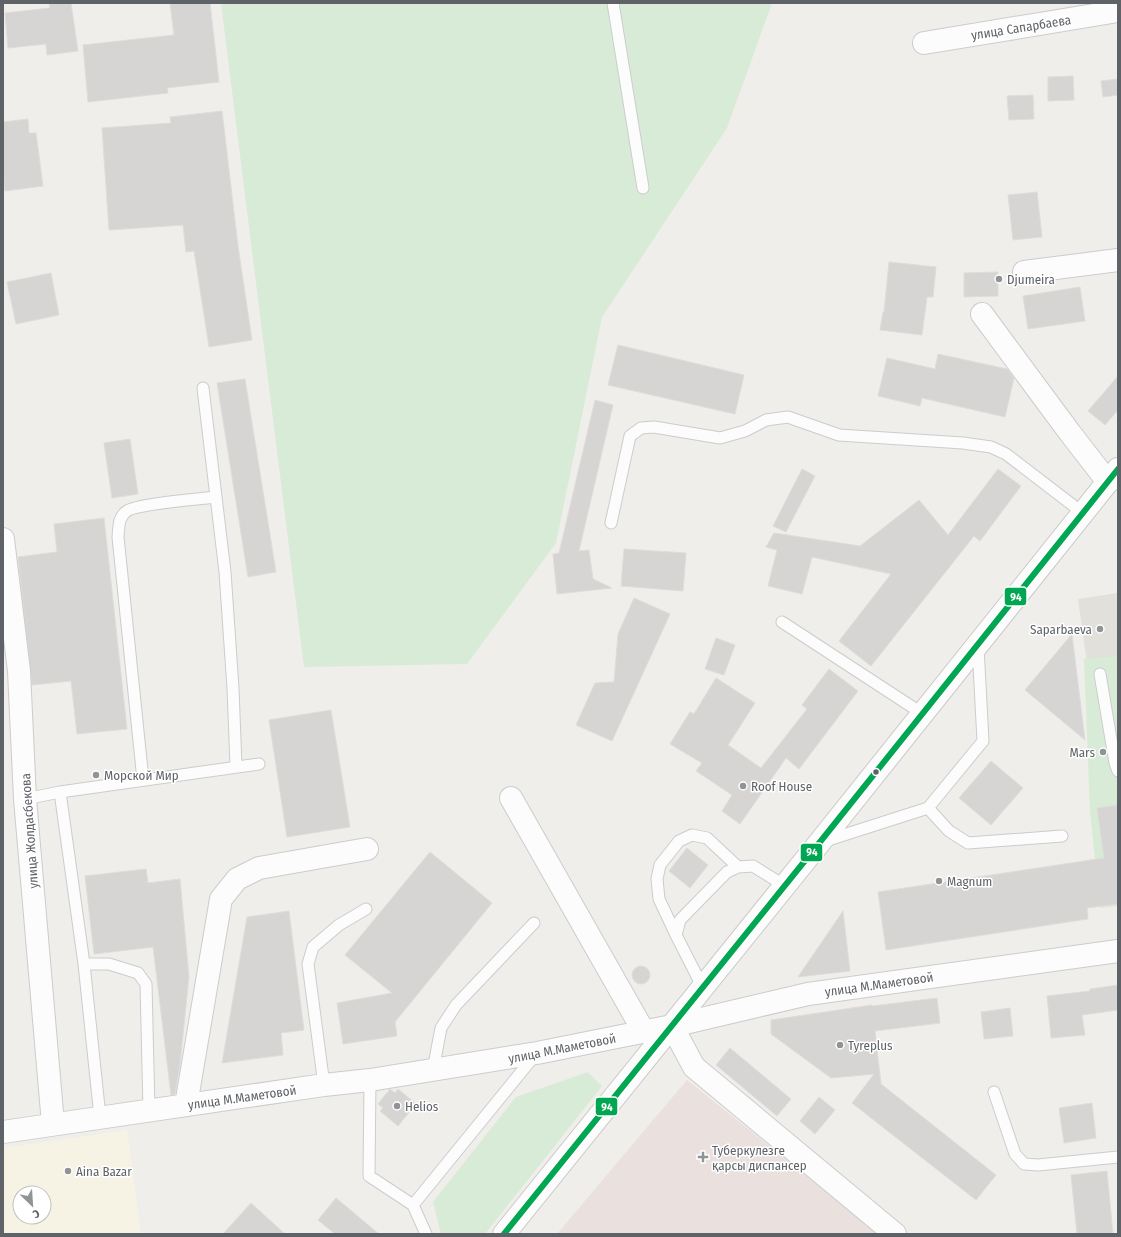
<svg xmlns="http://www.w3.org/2000/svg" width="1121" height="1237" font-family="'Fira Sans Condensed',sans-serif">
<style>
.commercial{fill:#f7f3e4;fill-rule:evenodd}
.education{fill:#e2e0da}
.medical{fill:#eae0de}
.green{fill:#d8ebd6}
.building{fill:#d6d5d3;stroke:#deddd9}
.lines{fill:none;stroke-linecap:round;stroke-linejoin:round}
.lane-casing{stroke:#cbcccc;stroke-width:13}
.street-casing{stroke:#cbcccc;stroke-width:24}
.secondary-casing{stroke:#cacacb;stroke-width:24}
.lane{stroke:#fdfcfc;stroke-width:11}
.street{stroke:#fdfcfc;stroke-width:22}
.secondary{stroke:#fdfcfc;stroke-width:22}
.bus-1-casing{stroke:#fff;stroke-width:9}
.bus-1{stroke:#00a651;stroke-width:6}
.poi-dot{fill:#919496;stroke:#fff;stroke-width:1.5}
.bus-dot{fill:#5f6368;stroke:#fff;stroke-width:1.5}
.labels{text-anchor:middle;stroke-width:3;stroke-linejoin:round;paint-order:stroke}
.street-label{font-size:13px;fill:#5f6368;stroke:#fff}
.poi-label{font-size:13px;fill:#5f6368;stroke:#fff;text-anchor:start}
.line-badge{stroke:#fff;stroke-width:1.5}
.badge-label{font-size:11px;text-anchor:middle;font-weight:bold;fill:#fff}
</style>
<rect width="100%" height="100%" fill="#efeeea"/>
<path class="commercial" d="M 127,1130 L 141,1234 L 3,1234 L 3,1148 ZM 20,1193 L 44,1193 L 44,1217 L 20,1217 Z"/>
<path class="education" d="M 1118,593 L 1118,659 L 1087,663 L 1078,599 Z"/>
<path class="medical" d="M 687,1080 L 879,1234 L 557,1234 Z"/>
<path class="green" d="M 221,3 L 772,3 L 727,128 L 602,317 L 556,543 L 467,664 L 304,667 Z
M 1118,656 L 1118,906 L 1100,908 L 1090,811 L 1084,659 Z
M 588,1072 L 602,1086 L 485,1234 L 441,1234 L 433,1202 L 516,1097 Z"/>
<path class="building" d="M 49,3 L 71,3 L 78,51 L 47,55 L 46,44 L 8,48 L 5,13 L 50,8 Z
M 170,3 L 210,3 L 219,82 L 167,88 L 168,93 L 88,102 L 83,45 L 174,35 Z
M 1073,76 L 1074,100 L 1048,101 L 1048,77 Z
M 1118,79 L 1118,95 L 1103,97 L 1101,81 Z
M 1033,95 L 1034,119 L 1009,120 L 1007,96 Z
M 222,111 L 238,246 L 252,340 L 209,347 L 194,251 L 186,252 L 183,225 L 109,230 L 102,128 L 171,123 L 170,117 Z
M 28,119 L 29,133 L 36,133 L 43,186 L 5,191 L 3,173 L 3,122 Z
M 1037,192 L 1042,237 L 1013,240 L 1008,195 Z
M 889,262 L 936,267 L 933,297 L 927,297 L 922,335 L 880,330 L 883,312 L 884,312 Z
M 998,272 L 998,296 L 964,297 L 964,273 Z
M 51,273 L 59,315 L 16,324 L 7,282 Z
M 1080,287 L 1085,321 L 1028,329 L 1023,296 Z
M 618,345 L 744,375 L 735,414 L 608,385 Z
M 938,354 L 1007,369 L 1014,378 L 1005,417 L 922,398 L 920,406 L 878,396 L 887,358 L 935,369 Z
M 1118,376 L 1118,410 L 1105,425 L 1088,411 Z
M 245,379 L 276,572 L 248,577 L 217,383 Z
M 595,400 L 613,405 L 579,551 L 589,550 L 593,579 L 612,588 L 557,594 L 553,554 L 559,553 Z
M 130,439 L 138,494 L 112,498 L 104,443 Z
M 802,469 L 815,476 L 786,532 L 773,526 Z
M 998,469 L 1021,486 L 980,541 L 974,536 L 871,666 L 839,641 L 891,574 L 812,557 L 802,594 L 768,586 L 777,550 L 766,547 L 774,533 L 860,546 L 919,500 L 948,535 Z
M 104,518 L 127,729 L 77,734 L 71,681 L 32,685 L 18,557 L 57,552 L 54,524 Z
M 624,549 L 686,553 L 683,591 L 621,586 Z
M 634,598 L 670,614 L 612,741 L 576,725 L 595,683 L 614,682 L 618,634 Z
M 1072,634 L 1085,740 L 1025,690 Z
M 716,638 L 735,645 L 724,675 L 705,669 Z
M 829,669 L 858,691 L 799,769 L 786,758 L 740,824 L 722,811 L 732,795 L 696,771 L 702,763 L 670,744 L 690,712 L 694,714 L 716,678 L 755,703 L 728,745 L 761,768 L 807,709 L 802,705 Z
M 331,710 L 350,827 L 287,837 L 269,720 Z
M 991,761 L 1023,788 L 991,825 L 959,798 Z
M 1118,805 L 1118,904 L 1087,908 L 1088,919 L 886,950 L 878,892 L 1104,858 L 1097,808 Z
M 687,848 L 708,865 L 690,888 L 669,871 Z
M 430,852 L 492,903 L 395,1022 L 397,1036 L 343,1044 L 337,1003 L 392,993 L 345,955 Z
M 146,869 L 148,883 L 180,879 L 189,977 L 180,1064 L 175,1094 L 171,1095 L 153,947 L 94,954 L 85,876 Z
M 289,911 L 304,1030 L 281,1033 L 283,1055 L 222,1063 L 247,917 Z
M 843,911 L 850,971 L 798,977 Z
M632 975a9 9 0 1 1 18 0a9 9 0 1 1-18 0Z
M 1118,985 L 1118,1010 L 1082,1015 L 1085,1035 L 1051,1038 L 1047,996 L 1090,991 L 1090,989 Z
M 937,998 L 940,1023 L 875,1031 L 881,1084 L 996,1175 L 976,1200 L 852,1103 L 874,1074 L 831,1078 L 771,1034 L 771,1020 L 872,1005 L 873,1006 Z
M 1010,1008 L 1013,1036 L 984,1039 L 981,1012 Z
M 730,1048 L 791,1099 L 777,1116 L 716,1065 Z
M 390,1089 L 395,1093 L 398,1089 L 416,1104 L 398,1126 L 380,1111 L 383,1108 L 378,1104 Z
M 819,1097 L 835,1110 L 815,1134 L 800,1121 Z
M 1092,1103 L 1096,1138 L 1064,1143 L 1059,1108 Z
M 1107,1171 L 1113,1234 L 1077,1234 L 1071,1175 Z
M 336,1198 L 379,1234 L 335,1234 L 318,1220 Z
M 251,1203 L 285,1234 L 223,1234 Z"/>
<g class="lines">
<defs>
<path id="lane" d="M 613,3 L 643,188
M 203,388 L 225,572 L 233,688 L 236,766
M 611,523 L 630,436 L 641,428 L 654,427 L 720,438 L 745,431 L 766,420 L 788,417 L 839,435 L 963,443 L 991,447 L 1006,454 L 1083,513
M 782,622 L 923,714
M 1100,674 L 1115,763 L 1118,771
M 143,780 L 118,537 C 119,527 118,517 127,511 C 136,504 200,499 216,497
M 25,799 L 60,792
M 928,808 L 949,831 L 968,843 L 1062,836
M 825,841 L 928,808 L 983,741 L 978,647
M 676,935 L 659,899 L 657,879 L 660,865 L 679,841 L 692,835 L 707,838 L 738,867
M 84,964 L 60,792 L 259,764
M 703,988 L 676,935 L 680,920 L 727,872 L 738,867 L 753,866 L 785,886
M 433,1070 L 441,1028 L 456,1005 L 534,923
M 370,1080 L 369,1176 L 413,1205
M 324,1085 L 308,964 L 313,947 L 339,925 L 366,909
M 994,1092 L 1015,1154 L 1024,1164 L 1038,1165 L 1118,1157
M 100,1117 L 84,964 L 109,964 L 138,973 L 146,984 L 149,1110
M 426,1234 L 413,1205 L 535,1055"/>
<path id="street" d="M 924,43 L 1118,11
M 1024,272 L 1118,260
M 982,314 L 1070,433 L 1108,482
M 3,539 L 19,671 L 25,799 L 53,1124
M 511,798 L 644,1032
M 672,1026 L 694,1067 L 895,1234
M 186,1105 L 221,899 L 237,879 L 259,868 L 367,849
M 3,1132 L 324,1085 L 370,1080 L 537,1053 L 672,1026 L 808,994 L 1118,951"/>
<path id="secondary" d="M 504,1234 L 820,842 L 1118,469"/>
</defs>
<use href="#lane" class="lane-casing"/>
<use href="#street" class="street-casing"/>
<use href="#secondary" class="secondary-casing"/>
<use href="#lane" class="lane"/>
<use href="#street" class="street"/>
<use href="#secondary" class="secondary"/>
<defs>
<path id="bus-1" d="M 504,1234 L 820,842 L 1118,469"/>
</defs>
<use href="#bus-1" class="bus-1-casing"/>
<use href="#bus-1" class="bus-1"/>
</g>
<g class="poi-dot">
<circle cx="999" cy="279" r="4"/>
<circle cx="1100" cy="629" r="4"/>
<circle cx="1103" cy="752" r="4"/>
<circle cx="96" cy="775" r="4"/>
<circle cx="743" cy="786" r="4"/>
<circle cx="939" cy="881" r="4"/>
<circle cx="840" cy="1045" r="4"/>
<circle cx="397" cy="1106" r="4"/>
<path d="M701 1151h4v4h4v4h-4v4h-4v-4h-4v-4h4z"/>
<circle cx="68" cy="1171" r="4"/>
</g>
<circle class="bus-dot" cx="876" cy="772" r="3.5"/>
<g class="labels">
<g class="street-label">
<text transform="translate(1021 27) rotate(-9)" y="5">улица Сапарбаева</text>
<text transform="translate(29 831) rotate(-94)" y="5">улица Жолдасбекова</text>
<text transform="translate(879 984) rotate(-8)" y="5">улица М.Маметовой</text>
<text transform="translate(562 1048) rotate(-11)" y="5">улица М.Маметовой</text>
<text transform="translate(242 1097) rotate(-8)" y="5">улица М.Маметовой</text>
</g>
<g class="poi-label">
<text x="1007" y="284">Djumeira</text>
<text x="1092" y="634" text-anchor="end">Saparbaeva</text>
<text x="1095" y="757" text-anchor="end">Mars</text>
<text x="104" y="780">Морской Мир</text>
<text x="751" y="791">Roof House</text>
<text x="947" y="886">Magnum</text>
<text x="848" y="1050">Tyreplus</text>
<text x="405" y="1111">Helios</text>
<text x="712" y="1155">Туберкулезге<tspan x="712" dy="15">қарсы диспансер</tspan></text>
<text x="76" y="1176">Aina Bazar</text>
</g>
</g>
<g class="line-badge">
<rect x="1004" y="587" width="23" height="19" rx="4" fill="#00a651"/>
<rect x="800" y="843" width="23" height="19" rx="4" fill="#00a651"/>
<rect x="595" y="1097" width="23" height="19" rx="4" fill="#00a651"/>
</g>
<g class="badge-label">
<text x="1016" y="601">94</text>
<text x="812" y="856">94</text>
<text x="607" y="1111">94</text>
</g>
<rect width="1121" height="1237" fill="none" stroke="#5f6368" stroke-width="8"/>
<g transform="translate(32 1205) rotate(155)"><circle r="19" fill="#ffffff" stroke="#bfc1c3"/>
<path d="M0-3L7 15L0 10L-7 15Z" fill="#919496"/>
<text y="-6" font-size="11" font-weight="bold" text-anchor="middle" fill="#5f6368">С</text>
</g>
</svg>
